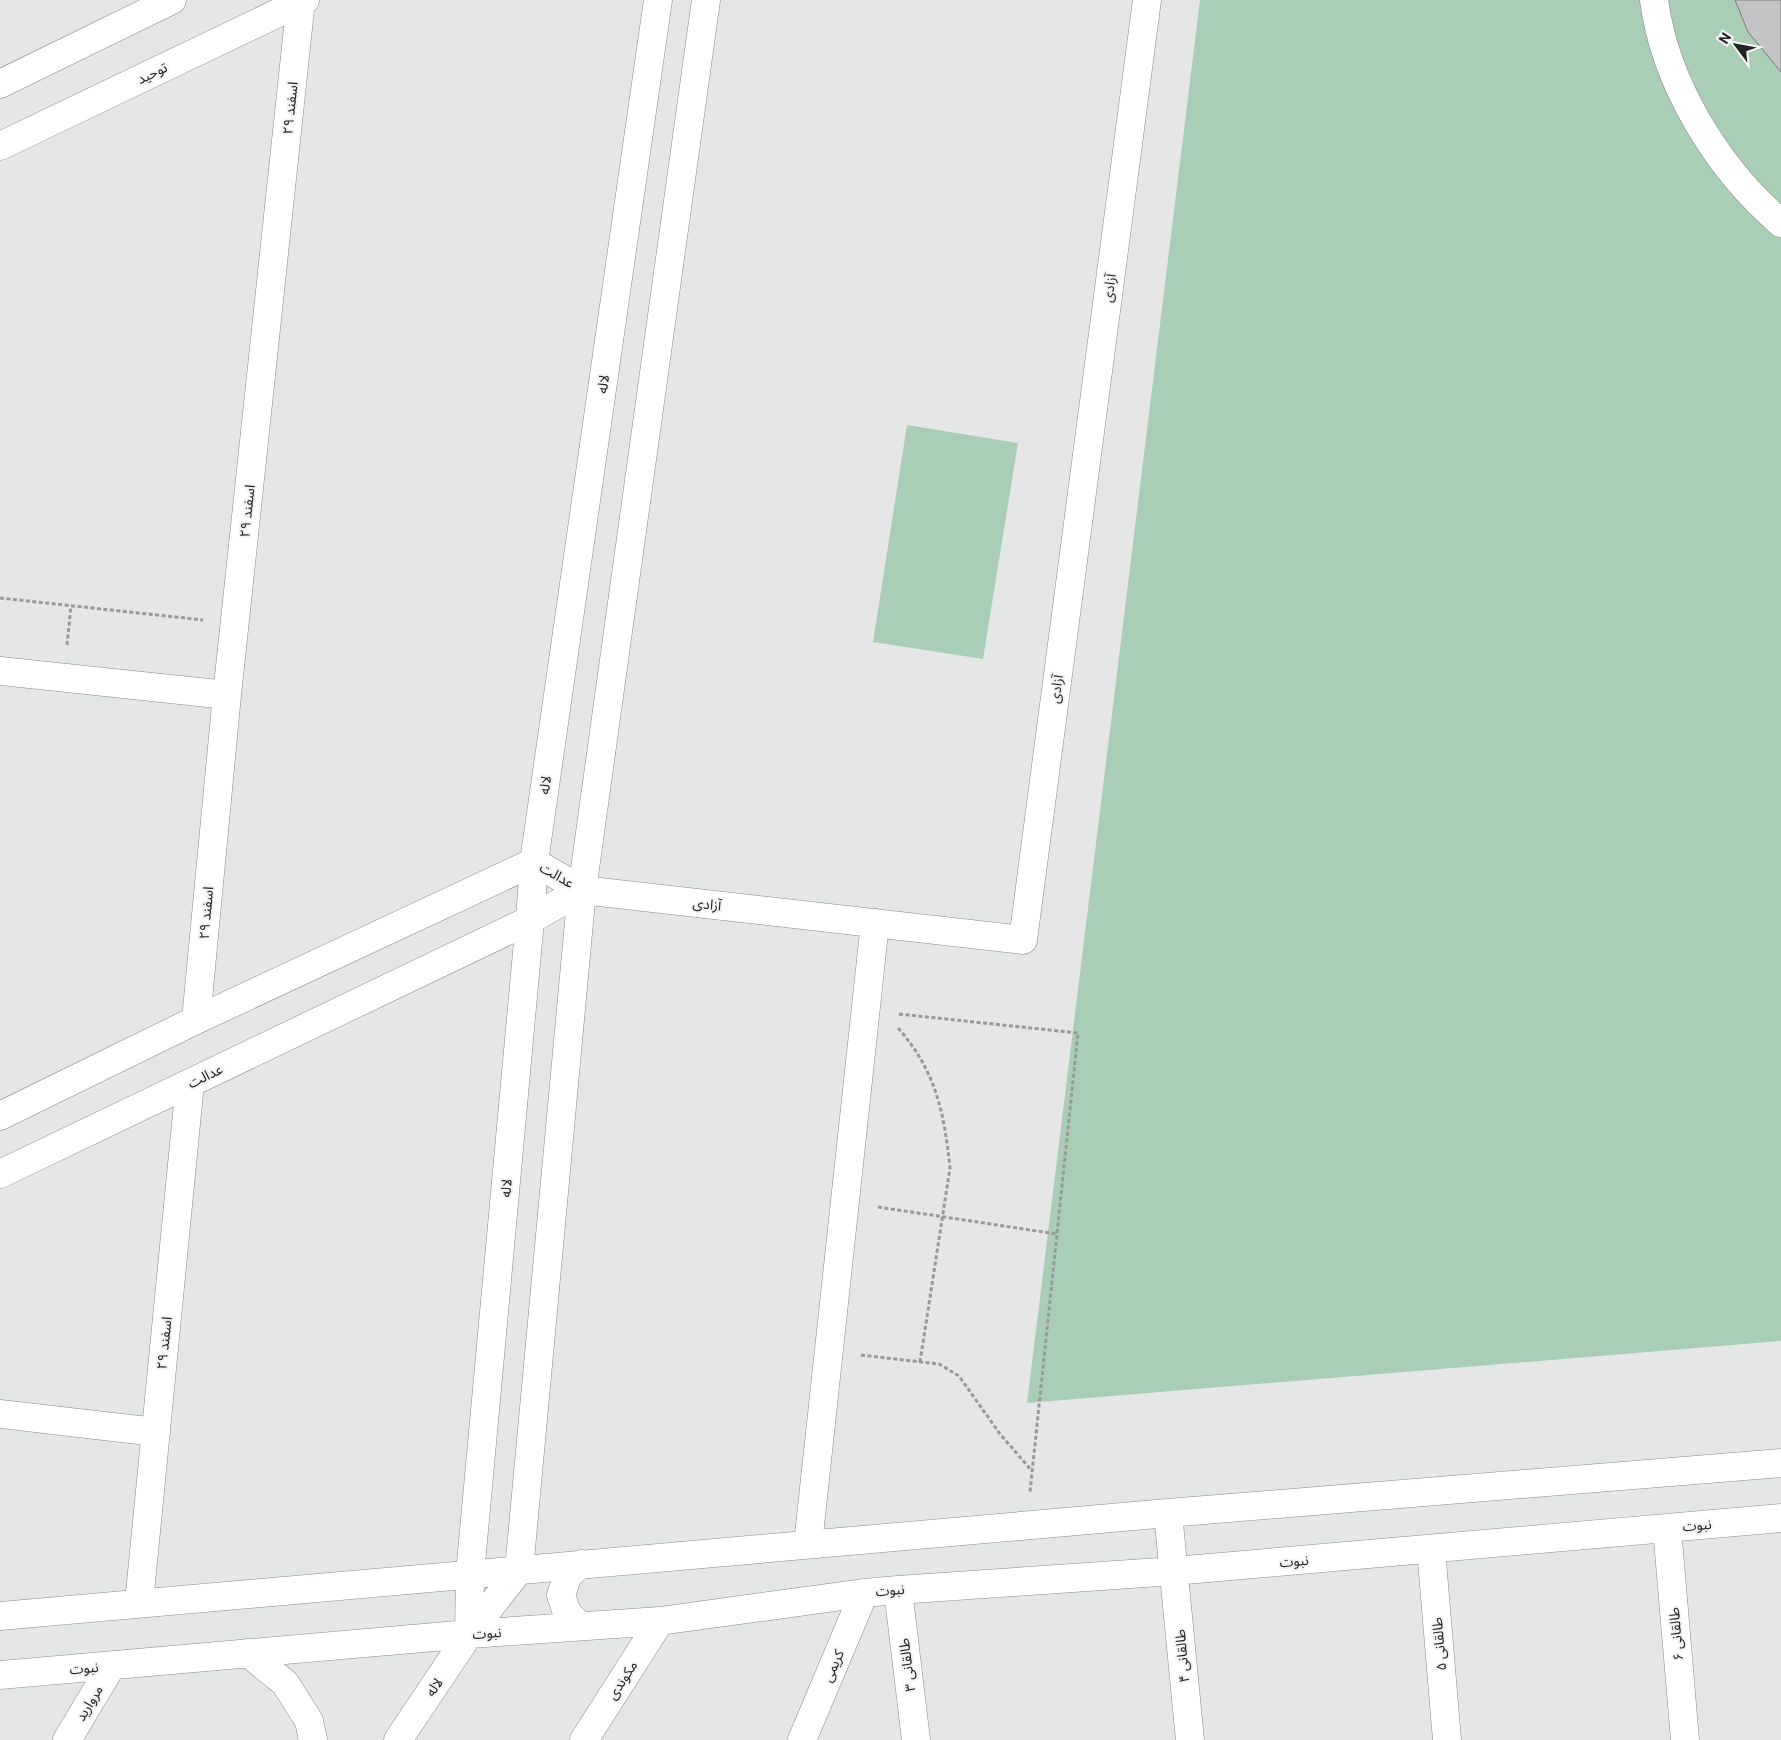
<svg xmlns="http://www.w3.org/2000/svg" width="1781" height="1740" font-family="Roboto,'Noto Sans Arabic',sans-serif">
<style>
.green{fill:#aaceb5}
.building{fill:#c3c4c5;stroke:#7c7d7e}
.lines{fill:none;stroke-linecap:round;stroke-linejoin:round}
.minor-casing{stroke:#89898a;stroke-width:29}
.path{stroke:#989999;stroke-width:3;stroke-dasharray:4 2.5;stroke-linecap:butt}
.minor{stroke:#fff;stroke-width:28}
.labels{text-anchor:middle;stroke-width:4;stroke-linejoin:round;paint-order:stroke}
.street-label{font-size:14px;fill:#212222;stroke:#f2f3f4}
</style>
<rect width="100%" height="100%" fill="#e5e6e6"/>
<path class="green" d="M 1200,0 L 1781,0 L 1781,1341 L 1027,1403 Z
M 907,425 L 1018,443 L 983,659 L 873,642 Z"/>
<path class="building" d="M 1735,0 L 1781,0 L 1781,72 L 1748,32 Z"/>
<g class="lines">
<defs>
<path id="minor" d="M 1654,0 C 1665,84 1718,169 1781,223
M 0,84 L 172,0
M 0,146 L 305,0
M 0,671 L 227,695
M 196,1020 L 227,695 L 301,0
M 0,1116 L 196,1020 L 534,862 L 582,890 L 1023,940 L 1147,0
M 0,1174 L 530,920 L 582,890
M 0,1414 L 156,1432
M 1168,1513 L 1190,1740
M 1667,1528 L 1685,1740
M 808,1544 L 875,923
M 1431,1549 L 1447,1740
M 898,1590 L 916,1740
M 139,1603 L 190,1083
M 0,1616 L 1168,1513 L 1781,1463
M 580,1626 L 567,1613 L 561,1595 L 568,1575 L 581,1564
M 469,1634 L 470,1574 L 530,920 L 534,862 L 658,0
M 248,1653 L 285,1683 L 309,1721 L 313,1740
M 0,1675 L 469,1634 L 660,1621 L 864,1593 L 898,1590 L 1174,1571 L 1781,1518
M 67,1740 L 112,1665
M 398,1740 L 469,1634 L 519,1570 L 582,890 L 706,0
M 584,1740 L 660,1621
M 802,1740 L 864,1593"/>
</defs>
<use href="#minor" class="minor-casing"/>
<path class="path" d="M 0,598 L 203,620
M 67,645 L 71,606
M 899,1014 L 1078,1033 L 1030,1492
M 898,1028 C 936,1071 944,1112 950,1168 L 920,1362
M 878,1207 L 1057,1234
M 861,1355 L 939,1364 L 959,1376 L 1000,1434 L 1032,1471"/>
<use href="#minor" class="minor"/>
</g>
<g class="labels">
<g class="street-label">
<text transform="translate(152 73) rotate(-26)" y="5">توحید</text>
<text transform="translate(290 108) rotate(-84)" y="5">۲۹ اسفند</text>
<text transform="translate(1109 288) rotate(-82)" y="5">آزادی</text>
<text transform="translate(603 384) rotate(-82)" y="5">لاله</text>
<text transform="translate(247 511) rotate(-84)" y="5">۲۹ اسفند</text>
<text transform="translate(1056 689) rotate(-82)" y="5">آزادی</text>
<text transform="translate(545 785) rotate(-82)" y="5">لاله</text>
<text transform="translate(557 875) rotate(30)" y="5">عدالت</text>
<text transform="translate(707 904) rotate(6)" y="5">آزادی</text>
<text transform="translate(206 913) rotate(-85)" y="5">۲۹ اسفند</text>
<text transform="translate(205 1076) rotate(-26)" y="5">عدالت</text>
<text transform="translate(506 1188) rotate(-85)" y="5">لاله</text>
<text transform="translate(164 1343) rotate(-84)" y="5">۲۹ اسفند</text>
<text transform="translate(1697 1525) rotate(-5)" y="5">نبوت</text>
<text transform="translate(1294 1561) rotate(-5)" y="5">نبوت</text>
<text transform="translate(890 1590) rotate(-5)" y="5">نبوت</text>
<text transform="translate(487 1633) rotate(-4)" y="5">نبوت</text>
<text transform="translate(1676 1634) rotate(-95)" y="5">طالقانی ۶</text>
<text transform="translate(1439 1644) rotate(-95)" y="5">طالقانی ۵</text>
<text transform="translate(1182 1656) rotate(-95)" y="5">طالقانی ۴</text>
<text transform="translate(907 1665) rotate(-97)" y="5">طالقانی ۳</text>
<text transform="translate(833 1666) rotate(-67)" y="5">کریمی</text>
<text transform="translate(84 1668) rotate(-5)" y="5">نبوت</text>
<text transform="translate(622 1680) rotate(-57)" y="5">مکوندی</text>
<text transform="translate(434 1687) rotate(-56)" y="5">لاله</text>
<text transform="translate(89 1703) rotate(-59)" y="5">مروارید</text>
</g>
</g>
<g transform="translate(1736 45) rotate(302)" stroke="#f2f3f4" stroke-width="4" paint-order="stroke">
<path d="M0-4L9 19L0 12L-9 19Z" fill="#212222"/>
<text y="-8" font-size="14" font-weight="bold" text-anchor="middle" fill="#212222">N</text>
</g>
</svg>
